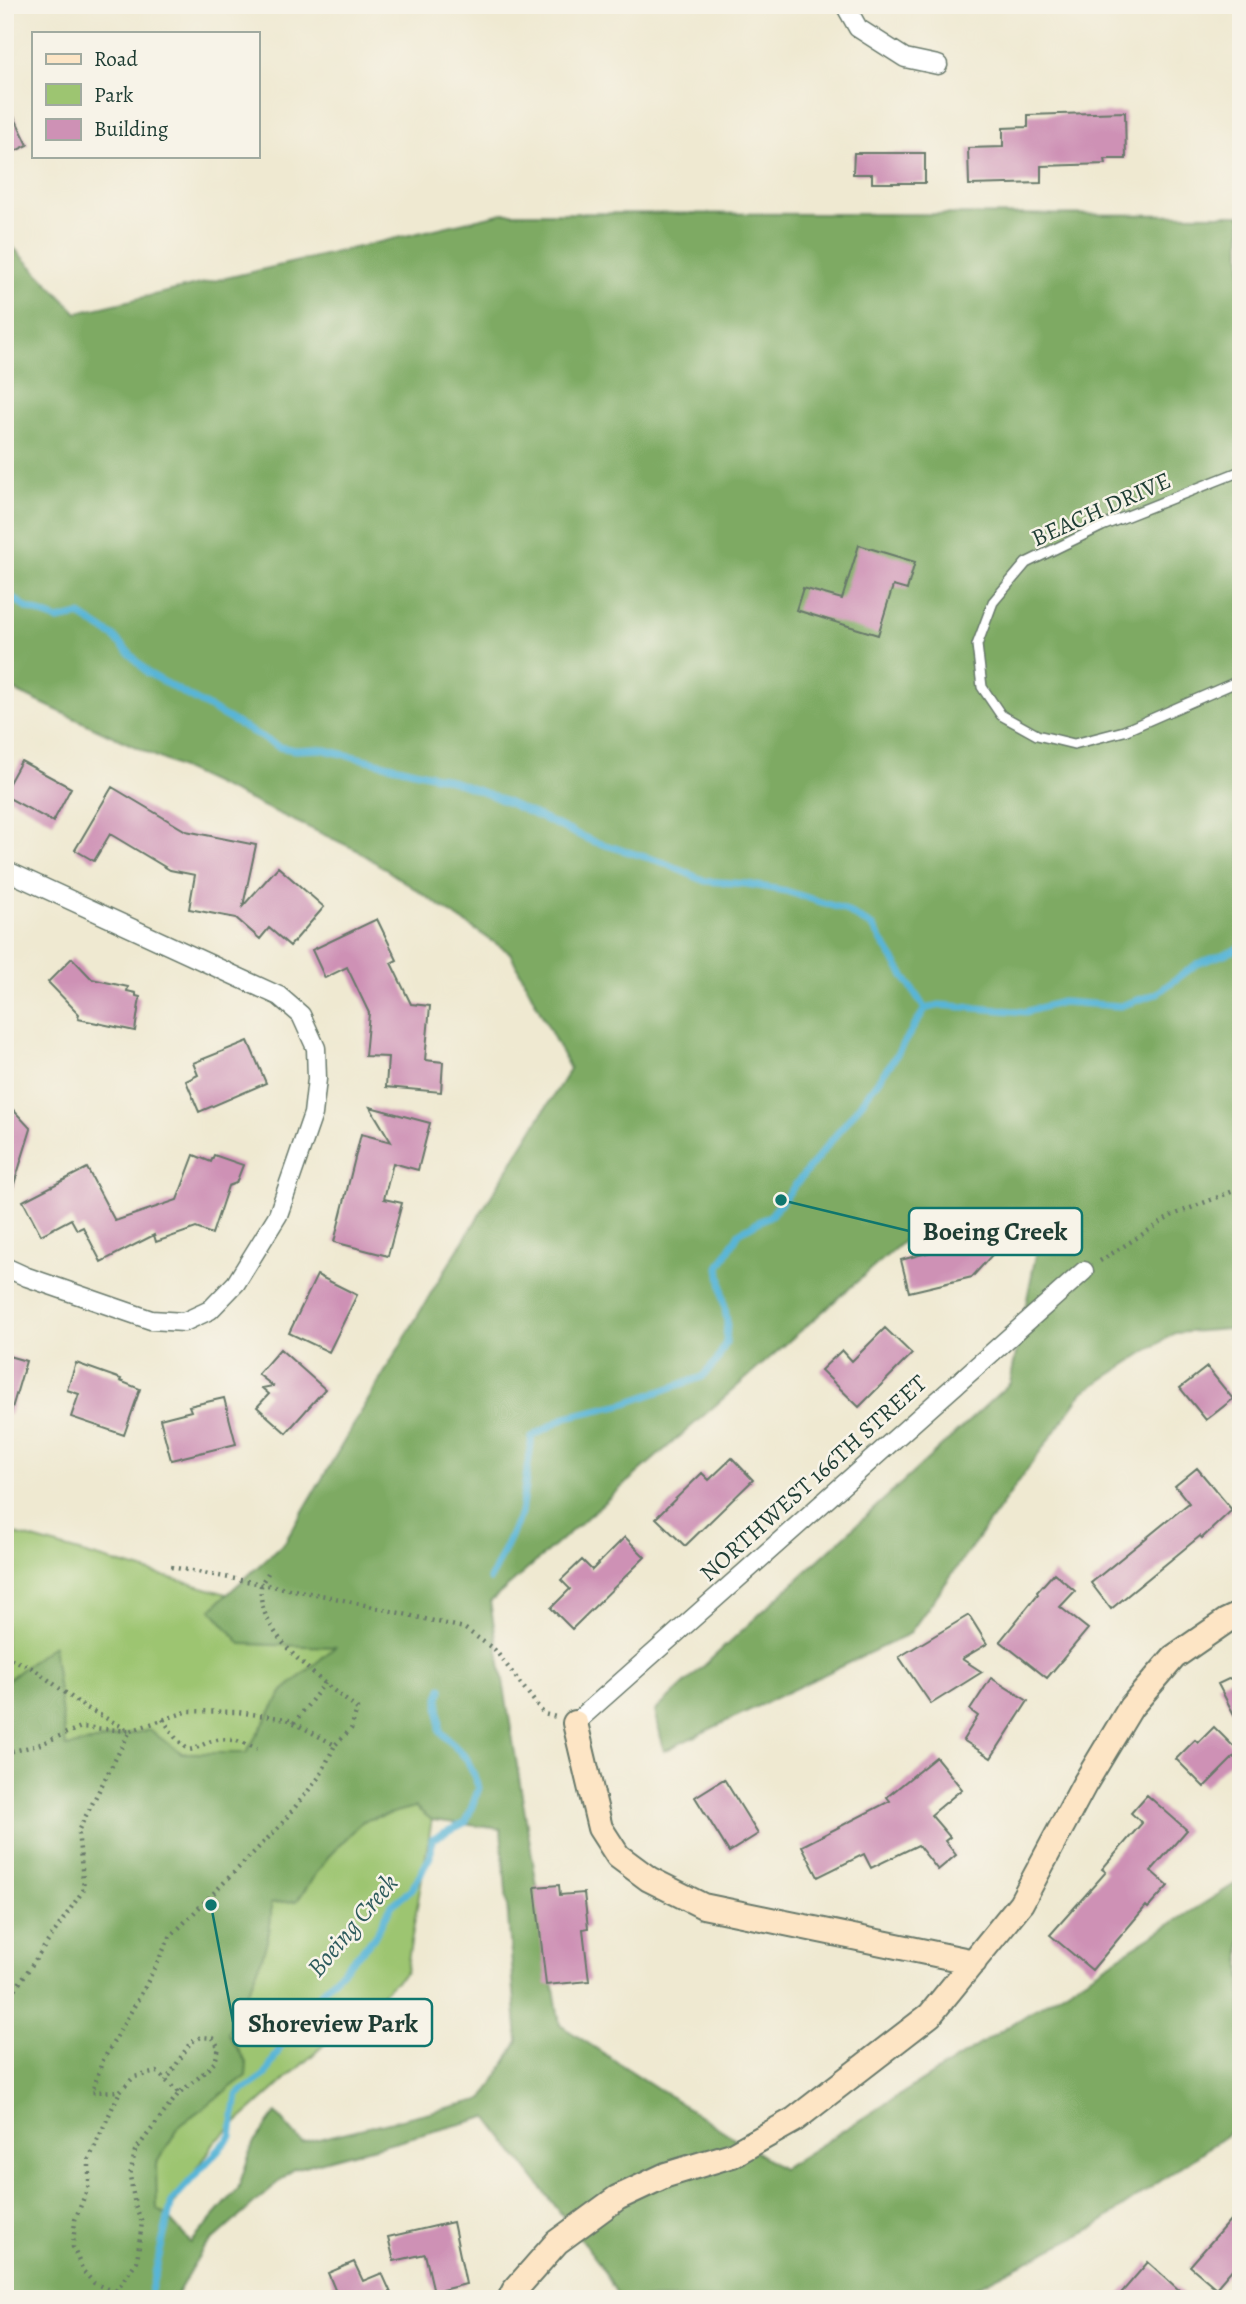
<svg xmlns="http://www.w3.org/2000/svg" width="1246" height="2304" font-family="Alegreya,serif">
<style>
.green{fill:#9dc571;stroke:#5e8152;stroke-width:2}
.forest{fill:#7eaa63;stroke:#4e744c;stroke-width:2;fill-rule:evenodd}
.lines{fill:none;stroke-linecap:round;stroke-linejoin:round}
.stream{stroke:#59b5d7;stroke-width:7}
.building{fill:#ce91b5}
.lane-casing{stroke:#68796b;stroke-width:12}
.street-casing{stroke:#68796b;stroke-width:21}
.secondary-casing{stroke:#68796b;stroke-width:28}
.path{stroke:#68796b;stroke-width:4.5;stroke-dasharray:2 5;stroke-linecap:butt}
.lane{stroke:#fff;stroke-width:9}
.street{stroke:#fff;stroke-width:18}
.secondary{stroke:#fde5c5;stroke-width:24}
.labels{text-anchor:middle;stroke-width:5;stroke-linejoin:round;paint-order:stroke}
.street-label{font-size:24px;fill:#1f3d34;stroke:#f7f3e8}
.water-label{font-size:26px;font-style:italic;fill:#2e5b5d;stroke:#f7f3e8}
.leader{fill:none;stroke:#0f766e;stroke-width:2.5}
.callout-dot{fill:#0f766e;stroke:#f7f3e8;stroke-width:2.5}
.callout{fill:#f7f3e8;stroke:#0f766e;stroke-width:2.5}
.callout-label{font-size:26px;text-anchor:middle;font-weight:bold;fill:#1f3d34}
</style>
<rect width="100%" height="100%" fill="#f7f3e8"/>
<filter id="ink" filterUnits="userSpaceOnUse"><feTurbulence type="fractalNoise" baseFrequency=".0143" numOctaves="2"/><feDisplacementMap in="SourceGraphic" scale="14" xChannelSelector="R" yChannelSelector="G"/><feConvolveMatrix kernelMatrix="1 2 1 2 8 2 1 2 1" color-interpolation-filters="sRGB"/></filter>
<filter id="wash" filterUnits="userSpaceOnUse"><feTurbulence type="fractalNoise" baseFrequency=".00686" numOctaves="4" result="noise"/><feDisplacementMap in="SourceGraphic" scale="28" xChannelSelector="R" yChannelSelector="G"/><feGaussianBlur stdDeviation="1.57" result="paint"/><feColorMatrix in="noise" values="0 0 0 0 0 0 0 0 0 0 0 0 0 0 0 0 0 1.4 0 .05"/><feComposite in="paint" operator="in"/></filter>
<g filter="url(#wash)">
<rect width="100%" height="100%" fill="#efe9d1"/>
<path class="green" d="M 5,1531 L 459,1660 L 406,1972 L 215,2142 L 112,2299 L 5,2299 Z"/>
<path class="forest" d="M 503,213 L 1241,215 L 1241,1328 L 1175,1333 L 1083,1392 L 909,1634 L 664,1751 L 655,1711 L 1010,1383 L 1044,1215 L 938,1211 L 490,1602 L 560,2025 L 782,2169 L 1241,1880 L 1241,2125 L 1093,2228 L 952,2299 L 620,2299 L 599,2263 L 487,2117 L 293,2169 L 203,2249 L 174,2299 L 5,2299 L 5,1682 L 53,1645 L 66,1747 L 149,1730 L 182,1753 L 246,1753 L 283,1691 L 335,1647 L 241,1644 L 211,1609 L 285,1542 L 434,1288 L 570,1069 L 510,953 L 357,850 L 5,686 L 5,239 L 77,313 ZM 415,1807 L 432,1820 L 501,1829 L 518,2041 L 484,2099 L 302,2143 L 276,2113 L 253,2144 L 238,2189 L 191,2243 L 166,2215 L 157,2209 L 156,2164 L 180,2125 L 246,2076 L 247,2064 L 228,2033 C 246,1992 274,1948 271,1903 L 297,1901 L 328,1857 L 363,1821 Z"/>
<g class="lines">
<path class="stream" d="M 5,592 L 27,608 L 58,620 L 80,615 L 113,636 L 148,673 L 279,747 L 295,750 L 321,749 L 444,778 L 493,796 L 592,841 L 662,862 L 705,881 L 747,884 L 786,891 L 843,909 L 873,927 L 925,1009
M 490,1579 L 521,1513 L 532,1437 L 566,1417 L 623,1404 L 702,1377 L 717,1361 L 726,1342 L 727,1322 L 719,1267 L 739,1233 L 771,1215 L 849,1119 L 892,1062 L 925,1009 L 939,1005 L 1025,1012 L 1062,1002 L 1120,1006 L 1156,994 L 1197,964 L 1241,948
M 149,2299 L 172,2201 L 231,2136 L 237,2095 L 265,2075 L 281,2046 L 324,1989 L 373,1939 L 392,1905 L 412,1889 L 431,1855 L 432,1839 L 466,1822 L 479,1788 L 467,1759 L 440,1731 L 439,1697 L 442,1688"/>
</g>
<g id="blocks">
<path class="building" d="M 5,98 L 28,145 L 5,156 Z
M 1125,112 L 1126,159 L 1105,159 L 1106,164 L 1041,166 L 1041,183 L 969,185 L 968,148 L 1003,147 L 1003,128 L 1028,127 L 1028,115 Z
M 854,153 L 925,153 L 925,183 L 872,183 L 872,174 L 853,174 Z
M 859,545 L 915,562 L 907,590 L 893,586 L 878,635 L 796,610 L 803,588 L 842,599 Z
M 21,761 L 71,788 L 53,822 L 5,796 L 5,790 Z
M 112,787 L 186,831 L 256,845 L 243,906 L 278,867 L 324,907 L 290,946 L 269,928 L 260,939 L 236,918 L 189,909 L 195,875 L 170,870 L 110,834 L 94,861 L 75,850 Z
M 377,919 L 397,960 L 391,963 L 411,1004 L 430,1006 L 425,1060 L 443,1062 L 441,1092 L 386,1087 L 388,1057 L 365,1056 L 369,1013 L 347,967 L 325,978 L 312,950 Z
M 72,958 L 92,979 L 128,987 L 127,991 L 136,993 L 136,996 L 140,997 L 135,1031 L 78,1019 L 79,1014 L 48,982 Z
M 248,1041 L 266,1083 L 199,1112 L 186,1081 L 198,1075 L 193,1063 Z
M 5,1101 L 31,1129 L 10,1197 L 5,1197 Z
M 370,1107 L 430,1123 L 418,1170 L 393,1163 L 384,1199 L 402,1203 L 388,1256 L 334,1242 L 361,1134 L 391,1142 Z
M 194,1155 L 211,1162 L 214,1155 L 243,1165 L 236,1183 L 228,1186 L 212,1234 L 196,1228 L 156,1242 L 154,1235 L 101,1262 L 83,1227 L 77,1230 L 71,1219 L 41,1235 L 23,1201 L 87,1168 L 115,1221 L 177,1200 Z
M 966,1218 L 1001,1245 L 972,1277 L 909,1292 L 901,1260 L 934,1251 Z
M 317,1275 L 357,1295 L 329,1352 L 289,1333 Z
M 885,1328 L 912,1354 L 859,1407 L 821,1370 L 842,1350 L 852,1361 Z
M 280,1349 L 325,1389 L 286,1433 L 257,1407 L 269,1394 L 262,1388 L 273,1386 L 258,1374 Z
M 5,1355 L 26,1361 L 10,1415 L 5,1414 Z
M 76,1363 L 121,1379 L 120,1381 L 140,1389 L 124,1435 L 71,1417 L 79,1394 L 67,1390 Z
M 1207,1367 L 1233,1399 L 1206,1420 L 1180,1388 Z
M 224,1398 L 236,1444 L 171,1460 L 160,1419 L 191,1411 L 189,1406 Z
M 732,1458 L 753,1480 L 685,1546 L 656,1518 L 702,1473 L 709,1480 Z
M 1197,1468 L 1232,1510 L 1202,1538 L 1200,1536 L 1111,1609 L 1091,1583 L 1189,1503 L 1175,1486 Z
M 625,1537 L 645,1557 L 572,1629 L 551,1608 L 570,1589 L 561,1580 L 582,1560 L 592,1570 Z
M 1054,1573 L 1075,1591 L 1060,1607 L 1088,1629 L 1047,1678 L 1000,1641 L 1038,1594 L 1037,1592 Z
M 969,1615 L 987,1644 L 962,1659 L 982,1672 L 931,1704 L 899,1657 Z
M 1241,1673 L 1241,1728 L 1218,1684 Z
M 991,1678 L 1028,1701 L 991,1758 L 963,1740 L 978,1716 L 970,1710 Z
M 1214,1727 L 1239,1752 L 1204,1787 L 1176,1759 L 1195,1740 L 1198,1743 Z
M 936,1757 L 962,1789 L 931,1815 L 950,1837 L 945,1841 L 956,1855 L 938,1870 L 918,1845 L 871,1868 L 864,1854 L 818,1877 L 802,1846 L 890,1801 L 887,1797 Z
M 724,1779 L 758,1834 L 729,1852 L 695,1797 Z
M 1147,1795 L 1187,1830 L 1151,1871 L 1168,1886 L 1148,1908 L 1146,1906 L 1092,1970 L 1050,1935 L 1106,1872 L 1102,1869 L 1142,1823 L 1131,1813 Z
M 559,1885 L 560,1895 L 584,1893 L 588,1928 L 583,1929 L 589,1981 L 546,1985 L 535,1887 Z
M 1231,2219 L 1241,2228 L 1241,2259 L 1216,2288 L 1190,2266 Z
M 453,2222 L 466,2284 L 434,2292 L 425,2254 L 394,2261 L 388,2237 Z
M 354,2262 L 363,2281 L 382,2273 L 391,2293 L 377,2299 L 321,2299 L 336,2292 L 328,2273 Z
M 1148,2262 L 1189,2299 L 1116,2299 Z"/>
</g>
</g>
<g filter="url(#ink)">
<use href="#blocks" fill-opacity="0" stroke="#68796b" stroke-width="2"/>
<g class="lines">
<defs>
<path id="lane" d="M 1241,471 L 1102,526 L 1026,563 L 993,602 L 977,645 L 982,687 L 1001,715 L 1037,735 L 1074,744 L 1124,731 L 1241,680"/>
<path id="street" d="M 845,5 L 858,28 L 905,58 L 938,65
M 5,870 L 279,996 L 301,1015 L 316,1048 L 317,1079 L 313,1114 L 278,1215 L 236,1283 L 210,1310 L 184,1322 L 151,1320 L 27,1277 L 5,1267
M 575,1723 L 1084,1271"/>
<path id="secondary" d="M 575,1723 L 600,1828 L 618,1856 L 649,1879 L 703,1906 L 974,1962
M 510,2299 L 514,2291 L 557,2242 L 617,2198 L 666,2175 L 732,2155 L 794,2120 L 930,2015 L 1021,1903 L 1084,1785 L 1131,1707 L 1174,1657 L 1226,1621 L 1241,1614"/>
</defs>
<use href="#lane" class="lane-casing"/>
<use href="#street" class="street-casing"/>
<use href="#secondary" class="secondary-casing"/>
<path class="path" d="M 1100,1261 L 1173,1215 L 1241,1188
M 171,1567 L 326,1596 L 464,1628 L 495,1650 L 544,1714 L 556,1717
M 268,1573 C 266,1577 261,1582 261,1587 C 256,1635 324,1682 357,1709 L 351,1729 L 335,1745
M 5,1656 L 34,1669 L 83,1706 L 130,1731 L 189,1711 L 238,1712 L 287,1719 L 335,1745 L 320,1776 L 279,1827 L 170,1937 L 144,1989 L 102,2062 L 92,2092 L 120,2091 L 134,2077 L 157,2072 L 179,2093
M 163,1719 L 175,1737 L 188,1750 C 197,1749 201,1745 209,1742 C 227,1736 241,1741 257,1749
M 294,1723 L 325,1683
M 5,1753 L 38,1745 L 81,1727 L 130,1731 L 78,1831 L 84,1889 L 5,2004
M 114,2292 L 94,2283 L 83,2271 L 73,2247 L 75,2220 L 89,2185 L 89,2159 L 120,2091
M 105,2299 L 115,2292 L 137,2261 L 142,2222 L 135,2205 L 130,2176 L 135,2151 L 179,2093 L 198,2078 L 215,2062 L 219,2048 L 213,2038 L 201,2037 L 190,2043 L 166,2081"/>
<use href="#lane" class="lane"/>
<use href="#street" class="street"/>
<use href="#secondary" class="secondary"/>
</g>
</g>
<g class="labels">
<g class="street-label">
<text transform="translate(1101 509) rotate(-24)" y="8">BEACH DRIVE</text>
<text transform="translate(813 1478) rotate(-42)" y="8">NORTHWEST 166TH STREET</text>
</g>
<g class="water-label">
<text transform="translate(352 1925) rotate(-50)" y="9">Boeing Creek</text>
</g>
</g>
<path class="leader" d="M781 1200L909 1231M211 1905L233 2022"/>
<g class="callout-dot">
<circle cx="781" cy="1200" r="7"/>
<circle cx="211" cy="1905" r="7"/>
</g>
<g class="callout">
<rect x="909" y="1208" width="173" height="47" rx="7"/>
<rect x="233" y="1999" width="199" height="47" rx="7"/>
</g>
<g class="callout-label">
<text x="995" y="1240">Boeing Creek</text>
<text x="333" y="2032">Shoreview Park</text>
</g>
<rect width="1246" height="2304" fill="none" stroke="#f7f3e8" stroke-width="28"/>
<rect x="32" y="32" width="228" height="126" fill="#f7f3e8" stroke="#a1aaa0" stroke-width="2"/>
<rect x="46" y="54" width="35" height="10" fill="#fde5c5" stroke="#a1aaa0" stroke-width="2"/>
<text x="94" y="66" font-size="21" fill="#1f3d34">Road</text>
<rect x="46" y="84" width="35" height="21" fill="#9dc571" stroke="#a1aaa0" stroke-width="2"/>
<text x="94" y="102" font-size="21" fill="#1f3d34">Park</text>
<rect x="46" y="119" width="35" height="21" fill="#ce91b5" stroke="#a1aaa0" stroke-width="2"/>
<text x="94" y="136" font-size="21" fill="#1f3d34">Building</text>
</svg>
